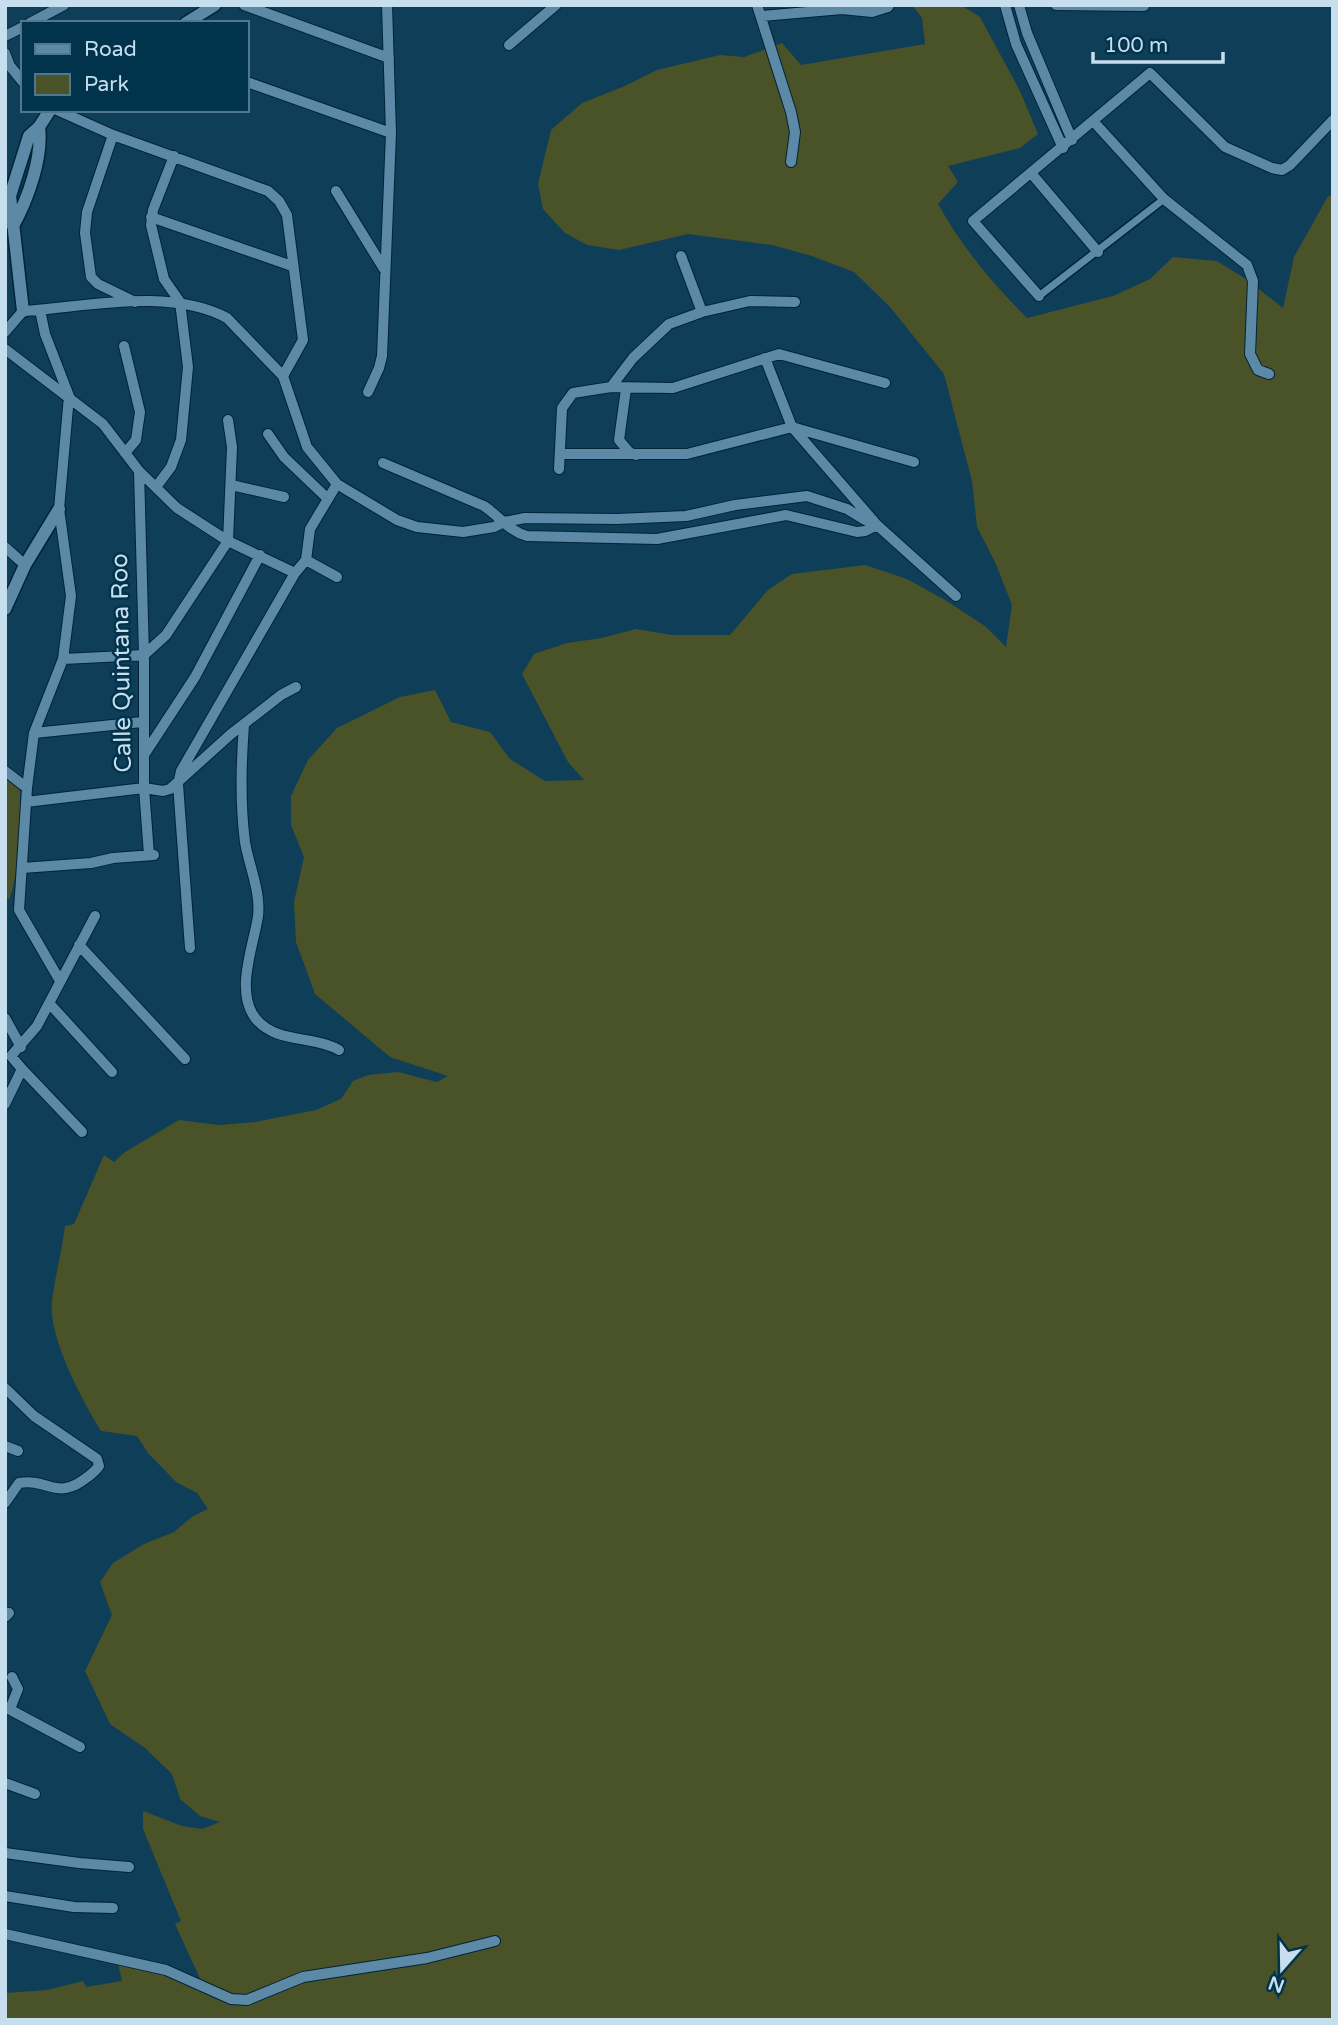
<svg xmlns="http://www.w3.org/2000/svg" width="1338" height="2025" font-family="'Varela Round',sans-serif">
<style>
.green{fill:#4a5227}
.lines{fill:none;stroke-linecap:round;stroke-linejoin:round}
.pedestrian-casing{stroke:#012437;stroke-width:10}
.minor-casing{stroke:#012437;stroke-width:12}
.tertiary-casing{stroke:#012437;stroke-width:15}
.pedestrian{stroke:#5c89a6;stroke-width:7}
.minor{stroke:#5c89a6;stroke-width:10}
.tertiary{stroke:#5c89a6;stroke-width:12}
.labels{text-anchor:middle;stroke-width:5;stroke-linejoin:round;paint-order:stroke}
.street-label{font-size:24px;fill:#c6deed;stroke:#02334c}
</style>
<rect width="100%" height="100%" fill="#0f3e58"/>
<path class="green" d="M 912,5 L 961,5 L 980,17 L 1020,91 L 1038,134 L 1020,148 L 948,166 L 958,182 L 938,204 C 962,247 992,283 1027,318 L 1113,296 L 1150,279 L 1173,257 L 1217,261 L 1246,279 L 1283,308 L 1294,257 L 1327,198 L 1333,193 L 1333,2020 L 5,2020 L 5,1993 L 47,1990 L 83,1981 L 86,1987 L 122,1981 L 117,1959 L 203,1985 L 175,1924 L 181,1921 L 143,1829 L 143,1811 L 182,1826 L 202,1829 L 220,1822 L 200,1816 L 180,1799 L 172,1774 L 145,1748 L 110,1724 L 85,1671 L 112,1615 L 100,1582 L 113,1563 L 144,1544 L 174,1532 L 193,1516 L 208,1509 L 197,1493 L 176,1482 L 148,1453 L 137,1436 L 101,1431 C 82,1400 48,1337 52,1301 C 55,1276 62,1251 65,1226 L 74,1224 L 104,1155 L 114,1162 L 125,1152 L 179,1120 L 219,1125 L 255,1122 L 316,1110 L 341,1099 L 353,1081 L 368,1075 L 398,1072 L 437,1082 L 448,1076 L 390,1057 L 315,994 L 296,942 L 294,902 L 304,857 L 291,825 L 291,796 L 308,760 L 337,728 L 400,697 L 435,690 L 451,722 L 490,732 L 510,759 L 545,781 L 584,780 L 568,762 L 522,674 L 534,654 L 567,643 L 602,638 L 636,629 L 672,635 L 730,635 L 768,590 L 792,574 L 865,565 L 907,579 L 945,600 L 985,626 L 1006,647 L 1012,605 L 995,562 L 977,527 L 972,481 L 944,374 L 890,307 L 854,272 L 812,256 L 772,245 L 688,234 L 619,250 L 587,245 L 565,233 L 543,209 L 538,184 L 551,130 L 582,103 L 625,86 L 657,70 L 720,55 L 744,57 L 782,43 L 801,65 L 925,44 L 922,18 Z
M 5,778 L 20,790 C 20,825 21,867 9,900 L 5,893 Z"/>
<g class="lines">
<defs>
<path id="pedestrian" d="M 1039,296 L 1164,199"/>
<path id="minor" d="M 244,5 L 389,58
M 757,5 L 791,112 L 795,132 L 791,162
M 1005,5 L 1016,44 L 1063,148
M 1019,5 L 1027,33 L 1072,140
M 1056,5 L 1144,6
M 762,16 L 842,9 L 872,12 L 888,7 L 889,5
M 30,23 L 64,5
M 5,36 L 23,27
M 509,45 L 556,5
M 5,53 L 10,66 L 23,82
M 247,82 L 391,133
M 57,110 L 113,135 L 268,191 L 279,201 L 287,215 L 303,340 L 283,376
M 1094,122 L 1164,199 L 1247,265 L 1253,281 L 1250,354 L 1258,370 L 1269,374
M 113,135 L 87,212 L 85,233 L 91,277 L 98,284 L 135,302
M 1031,173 L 1098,252
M 336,191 L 384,269
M 151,217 L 292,266
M 681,256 L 702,312
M 1039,296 L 973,221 L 1150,73 L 1225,147 L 1272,168 L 1282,170 L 1290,165 L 1333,120
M 40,310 L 45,334 L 69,396 L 59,509 L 71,596 L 63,659 L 34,733 L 27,788 L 19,910 L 60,981
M 5,332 L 23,311 C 86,307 169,287 227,318 L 283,376 L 307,447 L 337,484 L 397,520 L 417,527 L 463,532 L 494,527 L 504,522 L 525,518 L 617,519 L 686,516 L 735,505 L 807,496 L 847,509 L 865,520 L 873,520
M 124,346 L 140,412 L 136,440 L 125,453
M 5,349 L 103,424 L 139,471 L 177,508 L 228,541 L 295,573
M 765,358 L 792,427 L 877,525 L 956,596
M 611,387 L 633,358 L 669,324 L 702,312 L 750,301 L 795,302
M 626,389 L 619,440 L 629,452 L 636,455
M 368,392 L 379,368 L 382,356 L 391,133 L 387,5
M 268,434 L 284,457 L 328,499
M 560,454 L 687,454 L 792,427 L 914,462
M 383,463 L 484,506 C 499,516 509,531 527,536 L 657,539 L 786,515 L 857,532 L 865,531 L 877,525
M 559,469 L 562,408 L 573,393 L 611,387 L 673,388 L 779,354 L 885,383
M 139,471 L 144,655 L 144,788 L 149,855
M 231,485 L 284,497
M 156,487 L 171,467 L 181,440 L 188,367 L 180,302 L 164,279 L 151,225 L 153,210 L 174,156
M 5,547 L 25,565
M 306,560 L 337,577
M 63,659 L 144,655 L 166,635 L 228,541 L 232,447 L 228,420
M 244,725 C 241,764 240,804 245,842 C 249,866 261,892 258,916 C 254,945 234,992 256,1019 C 277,1044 313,1035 339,1050
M 34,733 L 142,722
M 144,755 L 195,677 L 260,555
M 5,771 L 27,788
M 26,802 L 144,788 L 163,791 L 170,789 L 231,734 L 281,695 L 296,687
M 22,868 L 91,863 L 113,858 L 154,855
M 79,945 L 185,1059
M 190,948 L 178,784 L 181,771 L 295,573 L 306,560 L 310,529 L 337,484
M 49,1003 L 112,1072
M 5,1018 L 21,1047
M 22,1069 L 82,1132
M 5,1104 L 22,1069 L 11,1056 L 37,1026 L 95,916
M 5,1388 L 34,1416 L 97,1459 L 99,1466 C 94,1473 89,1476 82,1481 C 55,1499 47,1478 19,1483 L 5,1503
M 5,1446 L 18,1451
M 5,1617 L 9,1613
M 5,1707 L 80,1747
M 10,1709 L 18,1689 L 12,1677
M 5,1783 L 35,1794
M 5,1853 L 79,1863 L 129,1867
M 5,1896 L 74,1907 L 113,1908
M 5,1934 L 166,1970 L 231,1999 L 247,2000 L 303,1977 L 427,1958 L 495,1941"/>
<path id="tertiary" d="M 186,23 L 215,5
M 13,226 C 28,199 43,157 39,127
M 23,311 L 10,196 L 29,136 L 39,127 L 50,110
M 5,609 L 25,565 L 59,509"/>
</defs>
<use href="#pedestrian" class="pedestrian-casing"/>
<use href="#minor" class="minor-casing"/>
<use href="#tertiary" class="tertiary-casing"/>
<use href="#pedestrian" class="pedestrian"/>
<use href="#minor" class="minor"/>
<use href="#tertiary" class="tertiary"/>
</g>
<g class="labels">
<g class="street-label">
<text transform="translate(121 663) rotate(-91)" y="8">Calle Quintana Roo</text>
</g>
</g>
<rect width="1338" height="2025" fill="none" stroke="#c6deed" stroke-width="14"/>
<rect x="21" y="21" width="228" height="91" fill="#02334c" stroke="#50778c" stroke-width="2"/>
<rect x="35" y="44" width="35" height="10" fill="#5c89a6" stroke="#50778c" stroke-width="2"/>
<text x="84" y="56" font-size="21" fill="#c6deed">Road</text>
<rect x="35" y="74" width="35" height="21" fill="#4a5227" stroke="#50778c" stroke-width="2"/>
<text x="84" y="91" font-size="21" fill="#c6deed">Park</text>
<g transform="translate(1282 1969) rotate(200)" stroke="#02334c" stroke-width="5" paint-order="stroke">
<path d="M0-5L12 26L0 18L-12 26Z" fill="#c6deed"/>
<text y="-10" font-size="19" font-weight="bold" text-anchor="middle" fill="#c6deed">N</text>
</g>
<path d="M1093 52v10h130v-10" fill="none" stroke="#c6deed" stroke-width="3.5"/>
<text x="1104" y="52" font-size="21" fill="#c6deed" stroke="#02334c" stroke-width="5" paint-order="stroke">100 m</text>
</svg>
